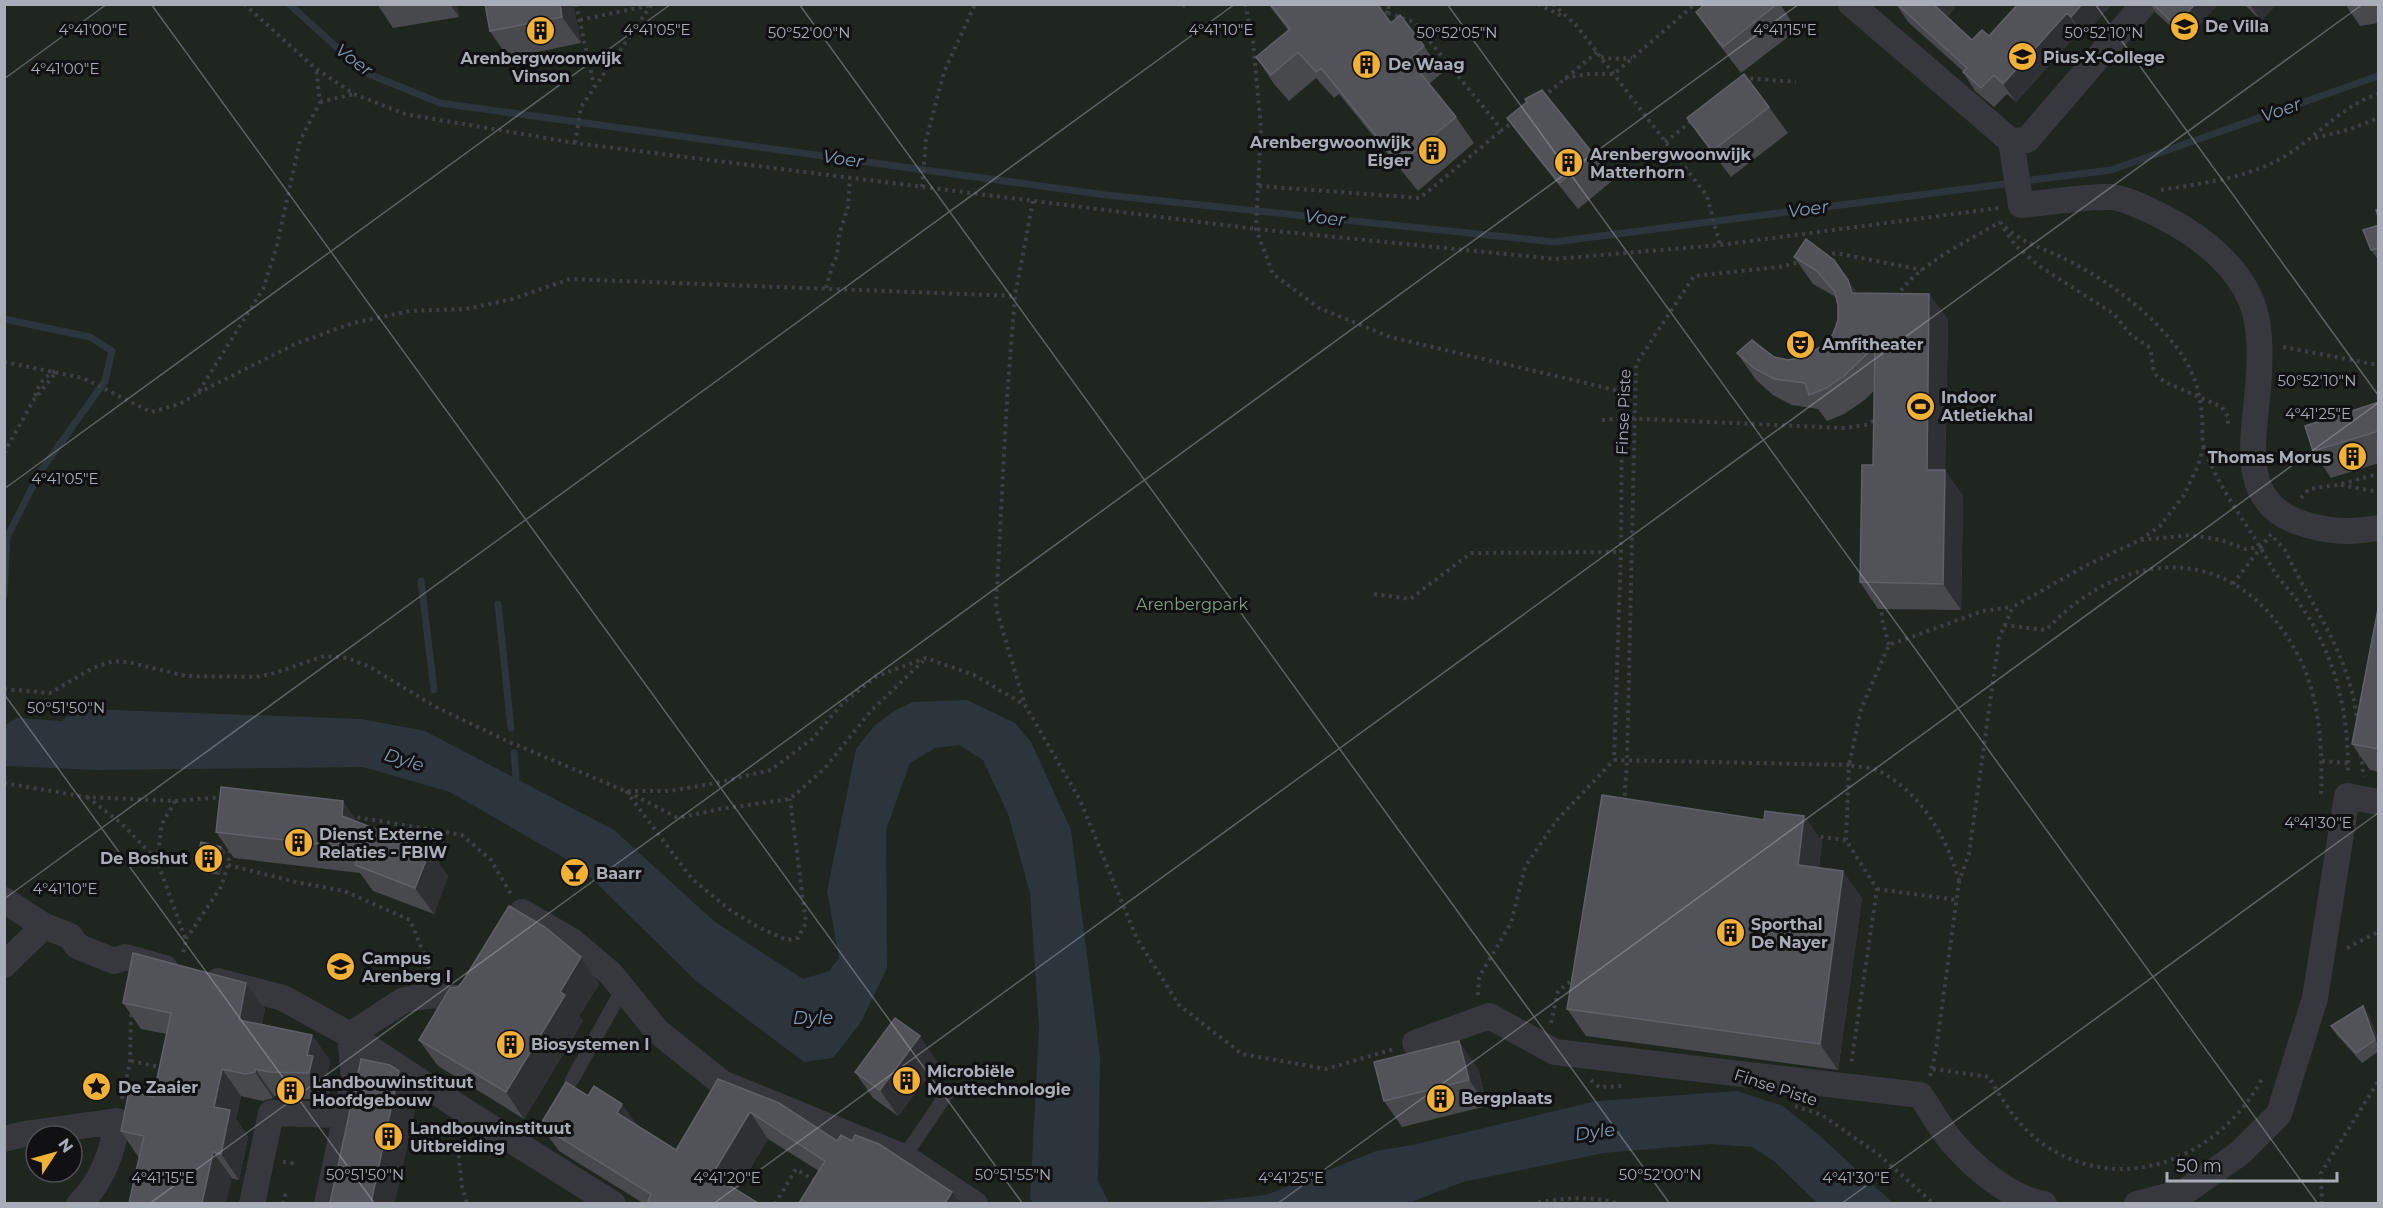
<svg xmlns="http://www.w3.org/2000/svg" width="2383" height="1208" font-family="Montserrat,sans-serif">
<style>
.green{fill:#1e261f;fill-rule:evenodd}
.water{fill:#2c353c}
.lines{fill:none;stroke-linecap:round;stroke-linejoin:round}
.stream{stroke:#2c353c;stroke-width:7}
.path{stroke:#3d3f44;stroke-width:4;stroke-dasharray:3 4.5;stroke-linecap:butt}
.service{stroke:#37383d;stroke-width:14}
.minor{stroke:#37383d;stroke-width:26}
.wall{fill:#47494d}
.shaded-wall{fill:#2f3033}
.building{fill:#525359;stroke:#5f6168;stroke-width:1.5}
.ticks{fill:none;stroke:#a8adb8;stroke-width:1.5;stroke-opacity:0.45}
.labels{text-anchor:middle;stroke-width:6;stroke-linejoin:round;paint-order:stroke}
.poi-label{font-size:16px;font-weight:bold;fill:#a8adb8;stroke:#111113;text-anchor:start}
.street-label{font-size:16px;fill:#a8adb8;stroke:#111113}
.park-label{font-size:16px;fill:#7fa381;stroke:#111113}
.water-label{font-size:18px;font-style:italic;fill:#7f9bb3;stroke:#111113}
.ticks-label{font-size:15px;text-anchor:middle;fill:#a8adb8;stroke:#111113;stroke-width:6;stroke-linejoin:round;paint-order:stroke}
</style>
<rect width="100%" height="100%" fill="#161618"/>
<path class="green" d="M 4,5 L 2378,5 L 2378,1203 L 5,1203 ZM 36,1136 L 72,1136 L 72,1172 L 36,1172 Z"/>
<path class="water" d="M 967,700 L 1015,723 L 1031,742 L 1071,830 L 1100,1057 L 1098,1181 L 1109,1203 L 1033,1203 L 1030,1198 L 1039,1029 L 1030,893 L 1008,814 L 983,760 L 959,745 L 935,748 L 910,763 L 886,830 L 887,968 L 861,1022 L 833,1058 L 804,1062 L 696,981 L 580,867 L 450,792 L 363,767 L 96,770 L 5,766 L 5,725 L 17,718 L 62,721 L 73,710 L 86,709 L 361,719 L 425,731 L 614,830 L 715,922 L 803,979 L 829,971 L 839,958 L 827,891 L 856,749 L 874,726 L 894,711 L 913,702 Z
M 1737,1091 L 1783,1106 L 1820,1136 L 1893,1203 L 1817,1203 L 1774,1161 L 1752,1147 L 1711,1144 L 1604,1153 L 1463,1182 L 1409,1203 L 1192,1203 L 1266,1195 L 1376,1151 L 1412,1145 L 1597,1101 Z"/>
<g class="lines">
<path class="stream" d="M 289,4 L 364,72 L 440,103 L 1106,195 L 1554,242 L 2012,183
M 2023,181 L 2111,170 L 2378,76
M 4,319 L 90,337 L 112,351 L 105,381 L 40,472 L 7,537 L 4,595
M 421,581 L 434,690
M 498,604 L 511,728
M 514,753 L 516,778"/>
<path class="path" d="M 244,4 L 315,68 L 354,94 L 405,114 L 575,143 L 1256,229 L 1555,259 L 1720,245 L 1999,208
M 576,4 L 594,86
M 1175,4 L 1187,6 L 1190,4
M 1245,4 L 1253,41 L 1261,128 L 1256,229 L 1273,274 L 1319,308 L 1390,337 L 1607,388 L 1618,391 L 1622,397 L 1621,552 L 1614,760
M 1372,4 L 1388,13 L 1389,4
M 1538,4 L 1564,17
M 1553,4 L 1576,25 L 1707,196 L 1720,245
M 1388,13 L 1414,22 L 1502,130 L 1514,121
M 580,20 L 651,5
M 1601,57 L 1612,59 L 1632,58
M 1565,78 L 1588,74 L 1614,74 L 1695,4
M 1743,79 L 1745,78 L 1796,82
M 1543,97 L 1597,52
M 320,102 L 354,94
M 2315,138 L 2351,129 L 2378,118
M 1665,142 L 1693,120
M 575,143 L 581,107 L 652,4
M 1259,186 L 1420,198 L 1502,130
M 922,187 L 926,140 L 944,72 L 975,4
M 2161,190 C 2203,183 2244,179 2282,158 C 2315,139 2342,105 2378,94
M 1033,201 L 1015,296 L 1007,398 L 996,608 L 1025,705 L 1080,800 L 1137,939 L 1179,1005 L 1242,1054 L 1326,1069 L 1394,1049
M 2000,222 L 2015,245 L 2039,266 L 2114,314 L 2131,335 L 2148,346 L 2151,352 L 2153,368 L 2157,376 L 2165,382 L 2222,407 L 2228,417 L 2228,426
M 2005,227 C 2027,246 2045,248 2069,261 C 2106,280 2142,306 2169,338 C 2189,360 2200,386 2202,416 C 2203,426 2201,438 2204,447 C 2214,477 2233,505 2250,531 C 2260,545 2267,560 2276,574 C 2284,585 2294,595 2301,606 C 2336,656 2349,715 2348,774
M 1825,256 L 1836,253 L 1922,270
M 826,288 L 833,264 L 837,256 L 839,235 L 848,207 L 850,178
M 1897,297 C 1913,267 1970,240 2000,222
M 2283,347 L 2378,365
M 4,362 L 83,378 L 151,412 L 180,404 L 198,393 L 263,289 L 276,249 L 300,141 L 320,102 L 316,68
M 198,393 L 295,344 L 353,323 L 410,311 L 466,309 L 513,299 L 570,279 L 1015,296
M 35,396 C 39,384 44,376 56,371
M 1602,420 L 1622,418 L 1843,428 L 1865,425 L 1877,419
M 4,453 L 33,401 L 57,371
M 2341,485 L 2378,492
M 2301,498 L 2309,489 L 2337,485 L 2378,474
M 2274,538 L 2285,550 C 2312,608 2350,654 2357,720
M 2141,540 L 2191,535 L 2221,540 L 2245,549 L 2260,547
M 2233,584 L 2271,534
M 1374,594 L 1410,599 L 1471,553 L 1621,552
M 1882,605 L 1882,619 L 1889,645
M 2004,625 L 2046,630 C 2130,542 2240,543 2299,657 C 2320,698 2323,751 2321,795
M 4,689 L 50,693 L 93,668 L 113,661 L 128,662 L 186,676 L 256,677 L 275,673 L 324,656 L 347,658 L 368,666 L 436,707 L 505,740 L 625,791 L 670,791 L 716,783 L 771,770 L 812,739 L 843,703 L 877,676 L 926,658 L 974,675 L 1025,705
M 2361,754 L 2363,772 L 2366,776
M 1614,760 L 1849,765 L 1846,840
M 2322,761 L 2348,763
M 4,783 L 86,797 L 175,801 L 222,797
M 626,791 L 692,879 L 730,910 L 758,927 L 787,940 L 798,938 L 806,923 L 790,799
M 628,792 L 678,818 L 720,809 L 790,799 L 825,768 L 870,712 L 923,661
M 87,797 L 122,824 L 157,860
M 175,801 L 162,824 L 157,861 L 186,940 L 183,953
M 1624,803 L 1627,762 L 1636,364 L 1694,276 L 1779,267 L 1800,262
M 350,816 L 462,835 L 491,860 L 511,894
M 1813,836 L 1846,840 L 1877,889 L 1851,1065
M 228,865 L 296,882 L 344,891 L 410,920 L 428,964 L 429,973
M 1959,881 C 1947,837 1920,791 1877,770 C 1869,767 1857,767 1849,765 L 1861,709 L 1889,645 L 1983,611 L 2012,607
M 1877,889 L 1957,900
M 186,939 L 221,887 L 228,865 L 230,848
M 2347,948 L 2378,932
M 1478,995 L 1479,977 L 1511,923 L 1525,867 L 1556,821 L 1614,760
M 1551,1023 L 1558,991 L 1574,979
M 131,1061 L 164,1068
M 1933,1069 L 1989,1077 C 2003,1102 2019,1127 2043,1144 C 2123,1199 2221,1157 2263,1077
M 1930,1076 L 1936,1050 L 1959,882 L 1969,854 L 1999,638 L 2013,607 L 2085,566 L 2140,540 L 2160,526 L 2184,495 L 2198,466 L 2204,446
M 1591,1080 L 1599,1087 L 1623,1086
M 122,1099 L 130,1061 L 131,1012
M 1795,1106 L 1822,1115 L 1878,1154 L 1934,1204
M 456,1133 L 462,1186 L 467,1204
M 283,1162 L 292,1163 L 291,1166
M 283,1204 L 286,1192
M 775,1204 L 796,1169 L 817,1182
M 1531,1204 C 1559,1198 1593,1195 1620,1204
M 2322,1204 L 2321,1173 L 2378,1082"/>
<path class="service" d="M 572,1080 L 622,990
M 904,1157 L 948,1092"/>
<path class="minor" d="M 1851,4 L 2011,141 L 2021,205 C 2049,203 2084,196 2111,197 C 2129,198 2170,220 2186,230 C 2217,250 2247,279 2256,316 C 2261,339 2260,365 2258,388 C 2254,438 2238,501 2298,522 C 2327,532 2348,533 2378,528
M 2011,141 L 2027,140 L 2144,4
M 4,900 L 44,926 L 70,936 L 77,946 L 114,961 L 125,957 L 165,968
M 504,943 L 522,912 L 572,941 L 611,974 L 657,1031 L 722,1083 L 904,1157 L 975,1204
M 4,965 L 44,926
M 218,981 L 283,998 L 350,1035 L 468,1113 L 613,1204
M 1415,1043 L 1489,1016 L 1555,1052 L 1920,1095 C 1931,1110 1940,1128 1952,1142 C 1975,1168 2009,1198 2044,1204
M 4,1139 L 24,1134 L 117,1121 C 114,1149 101,1184 79,1204
M 252,1204 L 271,1113 L 346,1115
M 327,1204 L 354,1078 L 350,1035 L 404,1000 L 433,995 L 469,1000 L 474,992
M 2137,1204 L 2186,1191 L 2240,1153 L 2279,1114 L 2315,998 L 2347,796 L 2378,802"/>
</g>
<path class="wall" d="M 377,4 L 457,4 L 459,17 L 393,28 Z
M 573,4 L 581,43 L 508,58 L 490,31 Z
M 1268,4 L 1377,4 L 1391,23 L 1424,46 L 1442,73 L 1429,84 L 1456,117 L 1474,143 L 1418,191 L 1339,94 L 1334,98 L 1316,78 L 1289,101 L 1274,84 L 1256,57 L 1288,30 Z
M 1705,4 L 1780,4 L 1797,30 L 1741,73 L 1714,38 L 1696,12 Z
M 1896,4 L 1953,4 L 1955,8 L 1947,17 L 1972,40 L 1989,36 L 2018,4 L 2112,4 L 2084,35 L 2080,31 L 2016,102 L 2007,94 L 1994,107 L 1975,91 L 1963,72 L 1963,71 L 1908,22 Z
M 2150,4 L 2218,4 L 2186,40 L 2156,13 Z
M 2244,4 L 2275,4 L 2276,5 L 2261,21 Z
M 2345,4 L 2379,4 L 2379,23 L 2360,26 Z
M 1769,107 L 1788,133 L 1731,177 L 1706,145 L 1687,118 Z
M 1507,118 L 1594,155 L 1612,181 L 1578,209 L 1526,144 Z
M 2379,225 L 2379,261 L 2371,250 Z
M 1794,257 L 1834,260 L 1857,293 L 1929,294 L 1948,320 L 1945,471 L 1963,496 L 1961,610 L 1878,609 L 1860,582 L 1873,465 L 1875,390 L 1862,402 L 1844,414 L 1827,421 L 1818,409 L 1792,405 L 1773,395 L 1756,380 L 1737,353 L 1774,357 L 1788,360 L 1803,357 L 1824,345 L 1833,334 L 1838,320 L 1838,305 L 1837,299 L 1834,296 L 1813,284 Z
M 2379,402 L 2379,463 L 2331,478 L 2313,451 Z
M 2379,604 L 2379,772 L 2370,770 L 2352,744 Z
M 1804,816 L 1822,842 L 1819,868 L 1862,898 L 1838,1070 L 1586,1036 L 1567,1009 L 1764,820 Z
M 358,823 L 448,876 L 434,914 L 373,891 L 360,873 L 234,858 L 216,832 Z
M 221,847 L 225,851 L 220,875 L 199,871 L 196,866 Z
M 581,957 L 599,984 L 579,1016 L 583,1021 L 524,1119 L 438,1066 L 419,1040 Z
M 246,983 L 265,1009 L 262,1024 L 312,1035 L 330,1061 L 327,1076 L 331,1082 L 328,1100 L 287,1098 L 274,1096 L 273,1098 L 263,1101 L 241,1096 L 236,1119 L 248,1137 L 239,1180 L 139,1158 L 121,1131 L 153,1097 L 167,1034 L 141,1029 L 123,1003 Z
M 2363,1006 L 2369,1016 L 2379,1041 L 2379,1051 L 2362,1063 L 2337,1035 L 2331,1026 Z
M 938,1063 L 898,1116 L 873,1098 L 855,1072 Z
M 1478,1068 L 1487,1106 L 1402,1127 L 1384,1101 Z
M 718,1079 L 837,1141 L 852,1141 L 952,1192 L 961,1203 L 799,1203 L 819,1171 L 768,1139 L 737,1190 L 758,1203 L 643,1203 L 559,1151 L 540,1125 L 638,1126 L 676,1150 Z"/>
<path class="shaded-wall" d="M 450,4 L 457,4 L 459,17 Z
M 560,4 L 573,4 L 581,43 L 562,17 Z
M 1932,4 L 1953,4 L 1955,8 L 1944,21 Z
M 2082,4 L 2112,4 L 2084,35 L 2071,17 Z
M 2195,4 L 2218,4 L 2186,40 L 2176,26 Z
M 2253,4 L 2275,4 L 2276,5 L 2261,21 L 2251,6 Z
M 2067,13 L 2080,31 L 2016,102 L 2003,84 Z
M 1848,280 L 1867,307 L 1852,293 Z
M 1929,294 L 1948,320 L 1945,471 L 1963,496 L 1961,610 L 1943,584 L 1927,470 Z
M 343,801 L 362,828 L 342,816 Z
M 1804,816 L 1822,842 L 1816,891 L 1798,865 Z
M 221,847 L 225,851 L 220,875 L 216,870 Z
M 430,850 L 448,876 L 434,914 L 415,888 Z
M 1843,871 L 1862,898 L 1838,1070 L 1820,1044 Z
M 581,957 L 599,984 L 579,1016 L 583,1021 L 524,1119 L 506,1092 L 560,992 Z
M 246,983 L 265,1009 L 257,1046 L 239,1020 Z
M 2363,1006 L 2369,1016 L 2379,1041 L 2379,1045 L 2375,1040 Z
M 312,1035 L 330,1061 L 327,1076 L 331,1082 L 328,1100 L 309,1073 L 307,1055 Z
M 920,1036 L 938,1063 L 898,1116 L 880,1090 Z
M 1459,1041 L 1478,1068 L 1487,1106 L 1469,1080 Z
M 222,1069 L 241,1096 L 236,1119 L 248,1137 L 239,1180 L 221,1154 L 214,1107 Z
M 255,1069 L 274,1096 L 273,1098 L 255,1072 Z
M 399,1071 L 418,1098 L 395,1203 L 371,1203 Z
M 622,1104 L 641,1130 L 617,1113 Z
M 750,1112 L 768,1139 L 730,1201 L 712,1175 Z
M 213,1152 L 232,1178 L 226,1203 L 202,1203 Z
M 952,1192 L 961,1203 L 945,1203 Z"/>
<path class="building" d="M 485,4 L 560,4 L 562,17 L 490,31 Z
M 1270,4 L 1377,4 L 1391,23 L 1400,15 L 1424,46 L 1409,59 L 1456,117 L 1399,164 L 1321,68 L 1316,72 L 1298,52 L 1271,75 L 1256,57 L 1290,29 Z
M 1705,4 L 1777,4 L 1723,47 L 1696,12 Z
M 1897,4 L 1933,4 L 1972,40 L 1982,30 L 1989,36 L 2018,4 L 2082,4 L 2071,17 L 2067,13 L 2003,84 L 1994,75 L 1981,88 L 1963,72 L 1967,68 Z
M 2153,4 L 2195,4 L 2176,26 Z
M 1744,74 L 1769,107 L 1712,151 L 1687,118 Z
M 1542,90 L 1594,155 L 1559,183 L 1507,118 L 1527,102 L 1525,99 Z
M 2379,209 L 2379,219 L 2376,210 Z
M 2379,225 L 2379,248 L 2371,250 L 2363,230 Z
M 1806,239 L 1834,260 L 1848,280 L 1852,293 L 1929,294 L 1927,470 L 1945,470 L 1943,584 L 1860,582 L 1862,465 L 1873,465 L 1875,346 L 1844,376 L 1826,388 L 1809,395 L 1805,383 L 1774,379 L 1754,368 L 1737,353 L 1752,340 L 1774,357 L 1788,360 L 1803,357 L 1824,345 L 1833,334 L 1838,320 L 1838,305 L 1835,292 L 1816,270 L 1794,257 Z
M 2379,402 L 2379,431 L 2313,451 L 2305,426 Z
M 2379,604 L 2379,749 L 2352,744 Z
M 221,787 L 343,801 L 342,816 L 430,850 L 415,888 L 355,865 L 361,849 L 216,832 Z
M 1602,795 L 1764,820 L 1765,811 L 1804,816 L 1798,865 L 1843,871 L 1820,1044 L 1567,1009 Z
M 201,842 L 221,847 L 216,870 L 196,866 Z
M 509,906 L 545,927 L 581,957 L 560,992 L 565,995 L 506,1092 L 419,1040 L 450,988 L 458,987 L 463,981 Z
M 133,953 L 246,983 L 239,1020 L 312,1035 L 307,1055 L 313,1056 L 309,1073 L 269,1072 L 255,1069 L 255,1072 L 245,1074 L 222,1069 L 214,1107 L 230,1110 L 221,1154 L 213,1152 L 202,1203 L 129,1203 L 144,1136 L 121,1131 L 129,1091 L 153,1097 L 171,1013 L 123,1003 Z
M 2363,1006 L 2375,1040 L 2356,1053 L 2331,1026 Z
M 895,1018 L 920,1036 L 880,1090 L 855,1072 Z
M 1459,1041 L 1469,1080 L 1384,1101 L 1374,1062 Z
M 361,1059 L 390,1065 L 399,1071 L 371,1203 L 330,1203 Z
M 718,1079 L 779,1103 L 837,1141 L 841,1135 L 852,1141 L 855,1135 L 879,1144 L 952,1192 L 945,1203 L 799,1203 L 825,1161 L 750,1112 L 712,1175 L 758,1203 L 652,1203 L 648,1201 L 651,1194 L 540,1125 L 566,1082 L 588,1096 L 594,1086 L 622,1104 L 617,1113 L 676,1150 Z"/>
<path class="ticks" d="M 151,4 L 1023,1204M 799,4 L 1670,1204M 1447,4 L 2318,1204M 2095,4 L 2378,395M 4,79 L 107,4M 4,489 L 671,4M 4,694 L 375,1204M 4,899 L 1235,4M 149,1204 L 1799,4M 713,1204 L 2363,4M 1277,1204 L 2378,403M 1841,1204 L 2378,813"/>
<defs>
<symbol id="school-disc" viewBox="-11 -11 22 22"><circle r="9.5" fill="#f2b134" stroke="#111113"/><path d="M0-5L7-2L0 1L-7-2ZM-4 1L0 2.5L4 1V4Q0 6-4 4Z" fill="#111"/></symbol>
<symbol id="building-disc" viewBox="-11 -11 22 22"><circle r="9.5" fill="#f2b134" stroke="#111113"/><path d="M-4-6H4V6H1V3H-1V6H-4ZM-2.5-4.3h1.7v1.8h-1.7ZM.8-4.3h1.7v1.8H.8ZM-2.5-1h1.7V.8h-1.7ZM.8-1h1.7V.8H.8Z" fill="#111"/></symbol>
<symbol id="university-disc" viewBox="-11 -11 22 22"><circle r="9.5" fill="#f2b134" stroke="#111113"/><path d="M0-5L7-2L0 1L-7-2ZM-4 1L0 2.5L4 1V4Q0 6-4 4Z" fill="#111"/></symbol>
<symbol id="theatre-disc" viewBox="-11 -11 22 22"><circle r="9.5" fill="#f2b134" stroke="#111113"/><path d="M-5-5.5Q0-4 5-5.5V0Q5 5 0 6Q-5 5-5 0ZM-3.3-2.5H-1v1.5H-3.3ZM1-2.5H3.3v1.5H1ZM-2.8 1Q0 5.5 2.8 1Z" fill="#111"/></symbol>
<symbol id="stadium-disc" viewBox="-11 -11 22 22"><circle r="9.5" fill="#f2b134" stroke="#111113"/><path d="M0-5a6.5 5 0 1 0 0 10a6.5 5 0 1 0 0-10ZM-3.5-1.8h7v3.6h-7Z" fill="#111"/></symbol>
<symbol id="bar-disc" viewBox="-11 -11 22 22"><circle r="9.5" fill="#f2b134" stroke="#111113"/><path d="M-6-5H6L.8 .8V4.5H3.5V6h-7V4.5H-.8V.8Z" fill="#111"/></symbol>
<symbol id="sight-disc" viewBox="-11 -11 22 22"><circle r="9.5" fill="#f2b134" stroke="#111113"/><path d="M0-6L1.8-2.2L6-1.7L2.9 1.2L3.7 5.4L0 3.3L-3.7 5.4L-2.9 1.2L-6-1.7L-1.8-2.2Z" fill="#111"/></symbol>
</defs>
<g fill-rule="evenodd">
<use href="#school-disc" x="2168" y="10" width="33" height="33"/>
<use href="#building-disc" x="524" y="14" width="33" height="33"/>
<use href="#university-disc" x="2006" y="40" width="33" height="33"/>
<use href="#building-disc" x="1350" y="48" width="33" height="33"/>
<use href="#building-disc" x="1416" y="134" width="33" height="33"/>
<use href="#building-disc" x="1552" y="146" width="33" height="33"/>
<use href="#theatre-disc" x="1784" y="328" width="33" height="33"/>
<use href="#stadium-disc" x="1904" y="390" width="33" height="33"/>
<use href="#building-disc" x="2336" y="440" width="33" height="33"/>
<use href="#building-disc" x="282" y="826" width="33" height="33"/>
<use href="#building-disc" x="192" y="842" width="33" height="33"/>
<use href="#bar-disc" x="558" y="856" width="33" height="33"/>
<use href="#building-disc" x="1714" y="916" width="33" height="33"/>
<use href="#university-disc" x="324" y="950" width="33" height="33"/>
<use href="#building-disc" x="494" y="1028" width="33" height="33"/>
<use href="#building-disc" x="890" y="1064" width="33" height="33"/>
<use href="#sight-disc" x="80" y="1070" width="33" height="33"/>
<use href="#building-disc" x="274" y="1074" width="33" height="33"/>
<use href="#building-disc" x="1424" y="1082" width="33" height="33"/>
<use href="#building-disc" x="372" y="1120" width="33" height="33"/>
</g>
<g class="labels">
<g class="poi-label">
<text x="2205" y="32">De Villa</text>
<text x="2043" y="63">Pius-X-College</text>
<text x="541" y="64" text-anchor="middle">Arenbergwoonwijk<tspan x="541" dy="18">Vinson</tspan></text>
<text x="1388" y="70">De Waag</text>
<text x="1411" y="148" text-anchor="end">Arenbergwoonwijk<tspan x="1411" dy="18">Eiger</tspan></text>
<text x="1590" y="160">Arenbergwoonwijk<tspan x="1590" dy="18">Matterhorn</tspan></text>
<text x="1822" y="350">Amfitheater</text>
<text x="1941" y="403">Indoor<tspan x="1941" dy="18">Atletiekhal</tspan></text>
<text x="2331" y="463" text-anchor="end">Thomas Morus</text>
<text x="319" y="840">Dienst Externe<tspan x="319" dy="18">Relaties - FBIW</tspan></text>
<text x="188" y="864" text-anchor="end">De Boshut</text>
<text x="596" y="879">Baarr</text>
<text x="1751" y="930">Sporthal<tspan x="1751" dy="18">De Nayer</tspan></text>
<text x="362" y="964">Campus<tspan x="362" dy="18">Arenberg I</tspan></text>
<text x="531" y="1050">Biosystemen I</text>
<text x="927" y="1077">Microbiële<tspan x="927" dy="18">Mouttechnologie</tspan></text>
<text x="312" y="1088">Landbouwinstituut<tspan x="312" dy="18">Hoofdgebouw</tspan></text>
<text x="118" y="1093">De Zaaier</text>
<text x="1461" y="1104">Bergplaats</text>
<text x="410" y="1134">Landbouwinstituut<tspan x="410" dy="18">Uitbreiding</tspan></text>
</g>
<g class="street-label">
<text transform="translate(1623 412) rotate(-88)" y="6">Finse Piste</text>
<text transform="translate(1776 1087) rotate(18)" y="6">Finse Piste</text>
</g>
<g class="park-label">
<text x="1192" y="610">Arenbergpark</text>
</g>
<g class="water-label">
<text transform="translate(354 60) rotate(37)" y="6">Voer</text>
<text transform="translate(2281 110) rotate(-19)" y="6">Voer</text>
<text transform="translate(843 159) rotate(8)" y="6">Voer</text>
<text transform="translate(1808 209) rotate(-7)" y="6">Voer</text>
<text transform="translate(1325 218) rotate(6)" y="6">Voer</text>
<text transform="translate(404 760) rotate(17)" y="6">Dyle</text>
<text x="813" y="1024">Dyle</text>
<text transform="translate(1595 1132) rotate(-8)" y="6">Dyle</text>
</g>
</g>
<g class="ticks-label">
<text x="93" y="35">4°41'00"E</text>
<text x="657" y="35">4°41'05"E</text>
<text x="1221" y="35">4°41'10"E</text>
<text x="1785" y="35">4°41'15"E</text>
<text x="809" y="38">50°52'00"N</text>
<text x="1457" y="38">50°52'05"N</text>
<text x="2104" y="38">50°52'10"N</text>
<text x="65" y="74">4°41'00"E</text>
<text x="2317" y="386">50°52'10"N</text>
<text x="2318" y="419">4°41'25"E</text>
<text x="65" y="484">4°41'05"E</text>
<text x="66" y="713">50°51'50"N</text>
<text x="2318" y="828">4°41'30"E</text>
<text x="65" y="894">4°41'10"E</text>
<text x="365" y="1180">50°51'50"N</text>
<text x="1013" y="1180">50°51'55"N</text>
<text x="1660" y="1180">50°52'00"N</text>
<text x="163" y="1183">4°41'15"E</text>
<text x="727" y="1183">4°41'20"E</text>
<text x="1291" y="1183">4°41'25"E</text>
<text x="1856" y="1183">4°41'30"E</text>
</g>
<rect width="2383" height="1208" fill="none" stroke="#a8adb8" stroke-width="12"/>
<g transform="translate(54 1154) rotate(54)"><circle r="28" fill="#111113" stroke="#4d4f55" stroke-width="1.5"/>
<path d="M0-4.5L10 22L0 15L-10 22Z" fill="#f2b134"/>
<text y="-9" font-size="16" font-weight="bold" text-anchor="middle" fill="#a8adb8">N</text>
</g>
<path d="M2167 1172v9h170v-9" fill="none" stroke="#a8adb8" stroke-width="3"/>
<text x="2176" y="1172" font-size="18" fill="#a8adb8" stroke="#111113" stroke-width="4.5" paint-order="stroke">50 m</text>
</svg>
